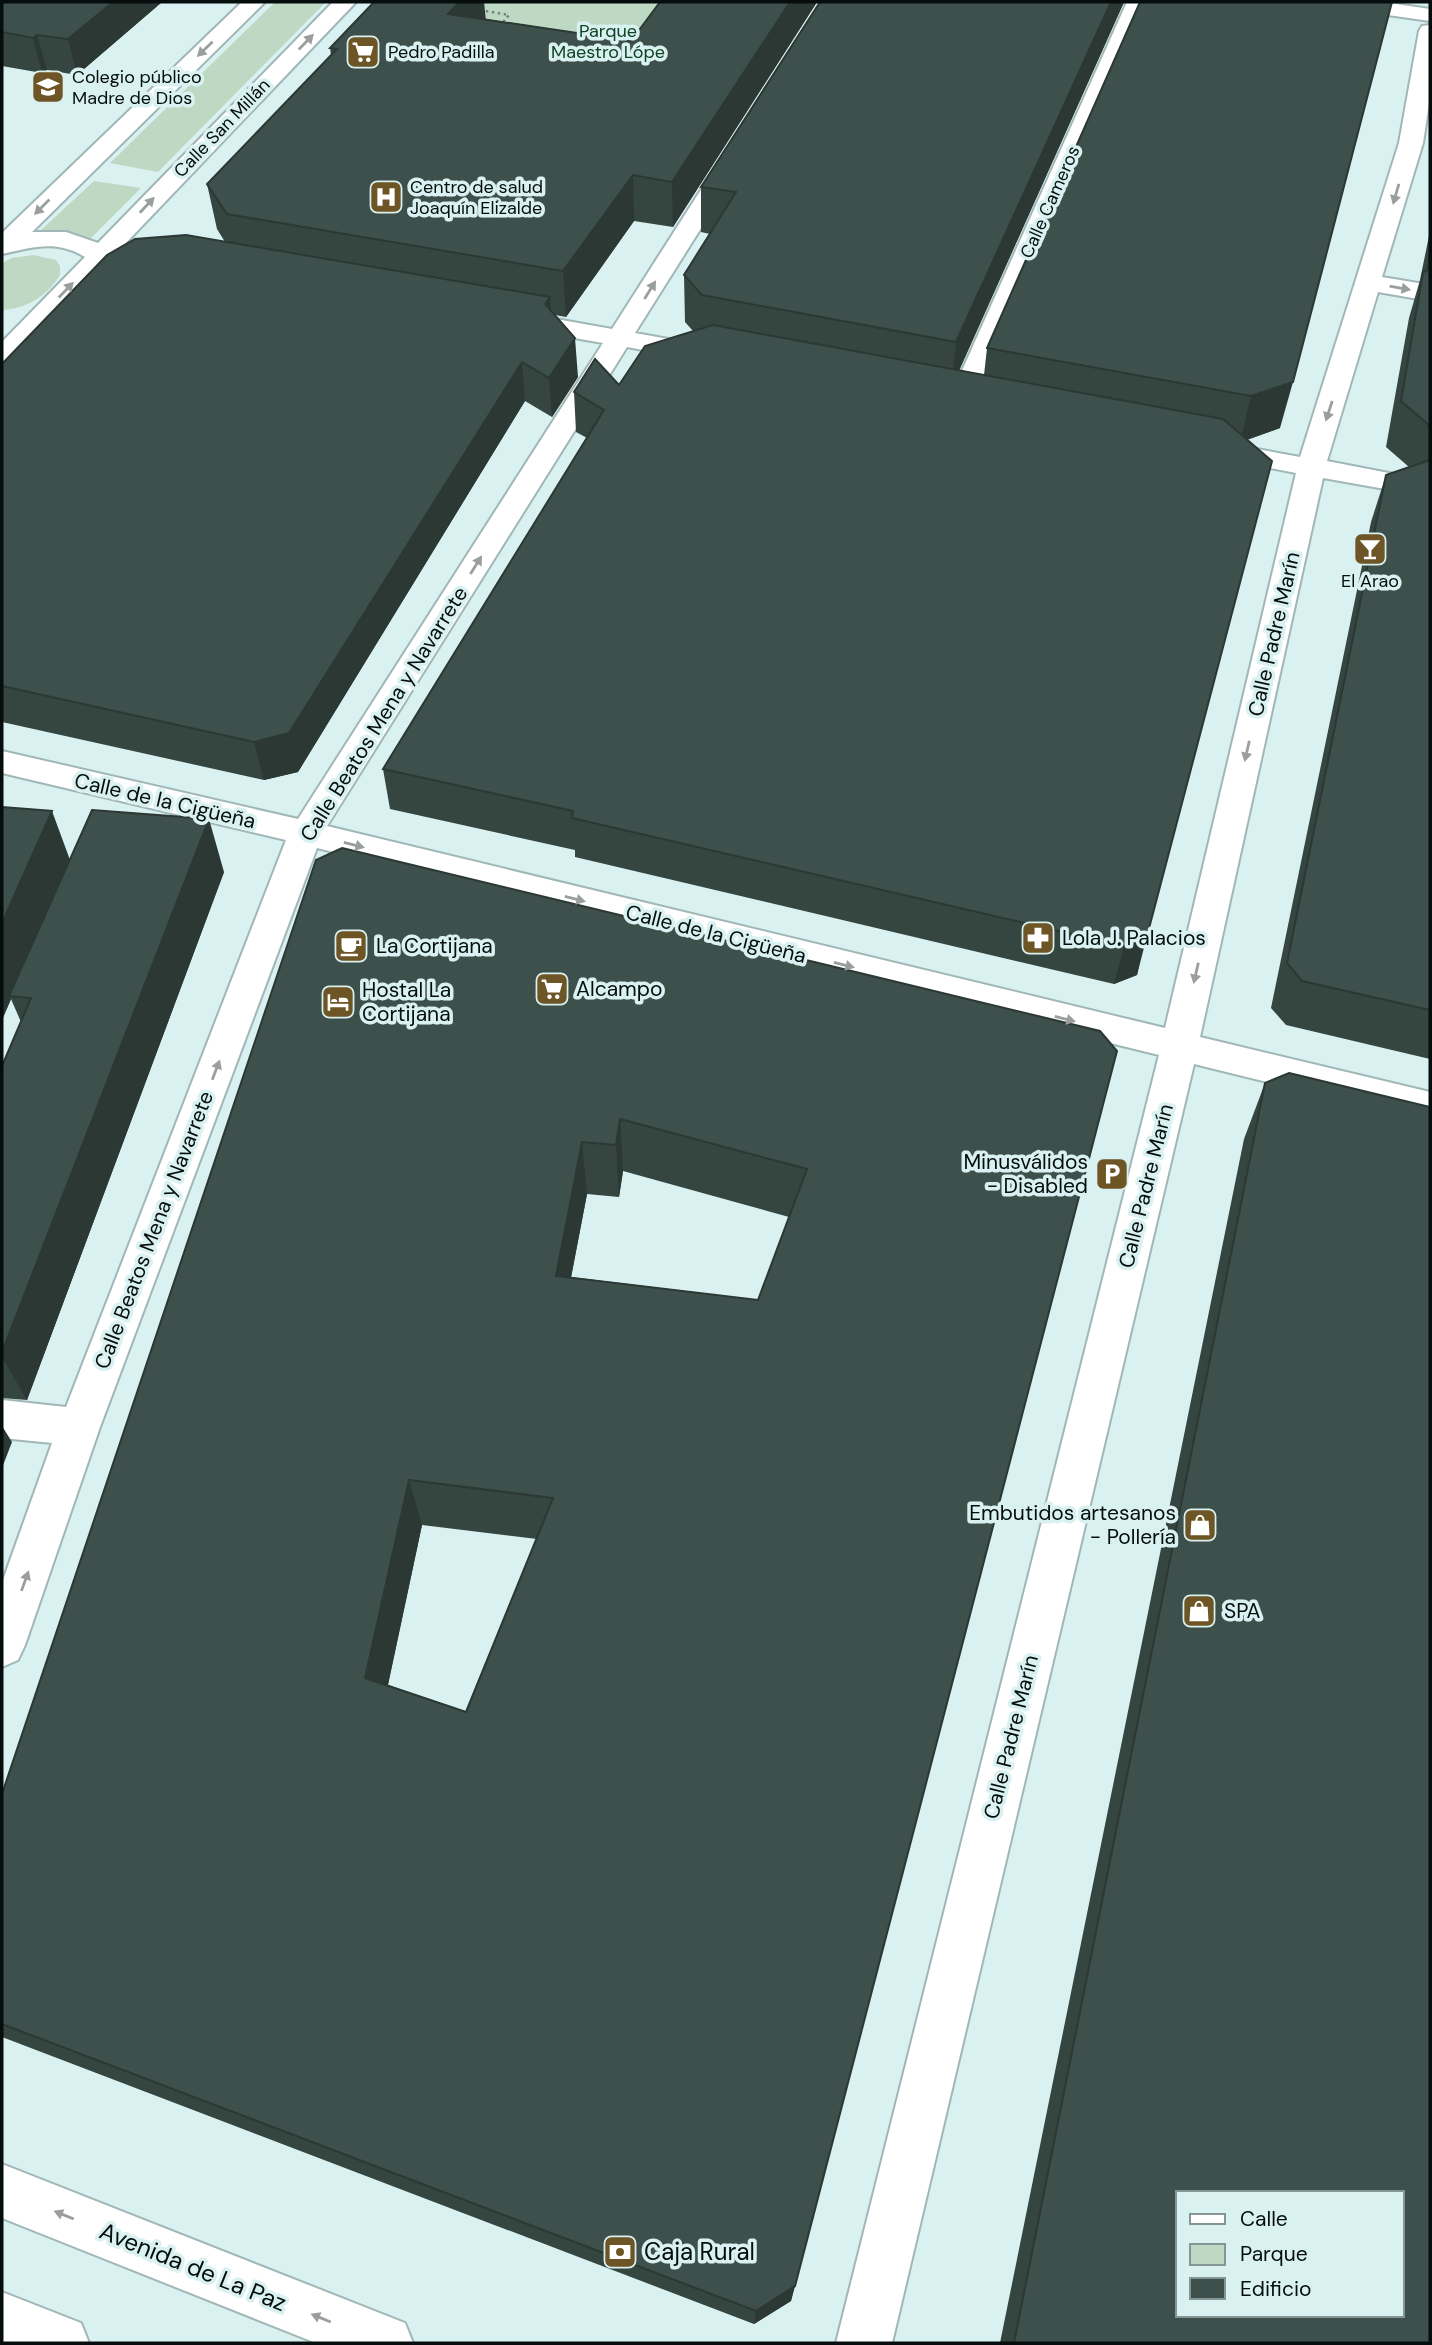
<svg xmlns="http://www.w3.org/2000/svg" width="1432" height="2345" font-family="'DM Sans',sans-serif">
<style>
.green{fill:#bdd9c3}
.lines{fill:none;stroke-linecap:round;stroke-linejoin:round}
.street-casing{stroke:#a1b7b7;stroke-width:4}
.primary-casing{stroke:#a1b7b7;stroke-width:4}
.path{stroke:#748383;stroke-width:2.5;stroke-dasharray:2.5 3.5;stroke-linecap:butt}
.street{fill:#fff;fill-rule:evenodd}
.primary{fill:#fff;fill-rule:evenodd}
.wall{fill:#354540;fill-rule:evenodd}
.shaded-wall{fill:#2b3834}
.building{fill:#3e504b;stroke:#2b3834;stroke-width:2;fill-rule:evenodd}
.oneway{fill:#9b9e9e}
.labels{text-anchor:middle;stroke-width:7;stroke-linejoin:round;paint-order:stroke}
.far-park-label{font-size:18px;fill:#0d4322;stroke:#daf1f1}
.far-poi-label{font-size:18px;fill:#060d0d;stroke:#daf1f1;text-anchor:start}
.far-street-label{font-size:18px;fill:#060d0d;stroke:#daf1f1}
.street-label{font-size:21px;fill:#060d0d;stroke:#daf1f1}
.poi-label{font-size:21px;fill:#060d0d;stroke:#daf1f1;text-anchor:start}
.near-poi-label{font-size:24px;fill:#060d0d;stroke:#daf1f1;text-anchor:start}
.near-street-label{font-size:24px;fill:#060d0d;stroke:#daf1f1}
</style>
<rect width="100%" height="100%" fill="#daf1f1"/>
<path class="green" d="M 275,2 L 326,2 L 158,172 L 110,163 Z
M 421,2 L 693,2 L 635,82 Z
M 94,181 L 141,188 L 88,241 L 67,234 L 40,231 Z
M 33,255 L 56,260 L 60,266 L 60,275 C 47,296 26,309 2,310 L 2,263 L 12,258 Z"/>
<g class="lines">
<defs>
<path id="street" d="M 242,2 L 265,2 L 32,232 L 66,232 L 98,243 L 333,2 L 356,2 L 121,248 L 170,253 L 174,258 L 170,263 L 161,266 L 107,263 L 11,363 L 2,365 L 2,342 L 85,257 C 55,239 32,248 2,254 L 2,233 Z
M 1127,2 L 1149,2 L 976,402 L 972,408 L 962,410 L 952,408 L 948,402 Z
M 1327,2 L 1382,2 L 1430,9 L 1430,21 L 1338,8 L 1330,7 Z
M 1430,25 L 1430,97 L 1423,143 L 1382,277 L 1430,285 L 1430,301 L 1378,292 L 1327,461 L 1430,481 L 1430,497 L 1323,478 L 1200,1037 L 1430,1092 L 1430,1122 L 1194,1064 L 892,2343 L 836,2343 L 1159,1055 L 317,848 L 100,1427 L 25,1645 L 18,1660 L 2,1667 L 2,1583 L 52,1443 L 2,1438 L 2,1400 L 66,1407 L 286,840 L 2,773 L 2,751 L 298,819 L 603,343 L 517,328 L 508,326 L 504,320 L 508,314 L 517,312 L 612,329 L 718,163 L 722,158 L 738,158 L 742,163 L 635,333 L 702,345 L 711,347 L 715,353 L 711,359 L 702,361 L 627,347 L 327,826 L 1165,1028 L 1296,473 L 1209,456 L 1205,450 L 1209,444 L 1219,442 L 1300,457 L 1399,143 L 1419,31 L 1422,26 Z"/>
<path id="primary" d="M 2,2164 L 405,2323 L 413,2343 L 316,2343 L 2,2218 Z
M 2,2292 L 81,2323 L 89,2343 L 2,2343 Z"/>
</defs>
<use href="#street" class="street-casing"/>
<use href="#primary" class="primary-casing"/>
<path class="path" d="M 480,10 L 509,15 L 499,27"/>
<use href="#street" class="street"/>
<use href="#primary" class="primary"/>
</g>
<path class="wall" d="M 2,2 L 162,2 L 77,75 L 47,70 L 42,73 L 2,66 Z
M 660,2 L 817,2 L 673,227 L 634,221 L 566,317 L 555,315 L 578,377 L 552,417 L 525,401 L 298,772 L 264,780 L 2,722 L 2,364 L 225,242 L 217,229 L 207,184 L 331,55 L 330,48 L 486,19 L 631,41 Z
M 820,2 L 1124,2 L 959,371 L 984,375 L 987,348 L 1140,2 L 1280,428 L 1247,440 L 1137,975 L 1114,984 L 575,857 L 575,850 L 390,809 L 383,769 L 587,438 L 576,432 L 574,392 L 619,385 L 693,331 L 685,322 L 684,275 L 710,234 L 701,232 L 701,187 Z
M 1430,231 L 1430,1059 L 1286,1025 L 1271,1008 L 1371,522 L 1386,475 L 1409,467 L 1386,447 L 1409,318 L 1420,280 Z
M 2,807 L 70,859 L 224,872 L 27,1400 L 2,1398 L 2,1066 L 21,1022 L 11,999 L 2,1020 Z
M 316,860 L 1100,1031 L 791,2301 L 754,2324 L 2,2037 L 2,1794 ZM 623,1171 L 789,1217 L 758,1300 L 571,1277 L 587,1194 L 619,1197 ZM 422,1525 L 537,1539 L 466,1712 L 388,1685 Z
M 1265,1083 L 1430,2343 L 1000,2343 L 1244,1139 Z"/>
<path class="shaded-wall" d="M 113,2 L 162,2 L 77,75 L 68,39 Z
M 459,2 L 484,2 L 486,21 L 448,14 Z
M 790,2 L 817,2 L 673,227 L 672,182 Z
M 1111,2 L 1124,2 L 951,388 L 956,342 Z
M 37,35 L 47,70 L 42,73 L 33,38 Z
M 633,175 L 634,221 L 566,317 L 563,271 Z
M 550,297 L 553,336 L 545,304 Z
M 575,338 L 578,377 L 552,417 L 549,378 Z
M 522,362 L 525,401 L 298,772 L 264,780 L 254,742 Z
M 1293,382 L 1280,428 L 1240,442 L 1251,396 Z
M 52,811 L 70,860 L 9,996 L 11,999 L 2,1020 L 2,923 Z
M 209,819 L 224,872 L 27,1400 L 2,1357 L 2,1352 Z
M 1147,936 L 1137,975 L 1114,984 L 1124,946 Z
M 620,1119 L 623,1171 L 619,1197 L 616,1145 Z
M 582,1142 L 587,1194 L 562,1325 L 556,1276 Z
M 2,1426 L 12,1442 L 2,1468 Z
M 409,1480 L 422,1525 L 381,1717 L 365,1678 Z
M 795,2286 L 791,2301 L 754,2324 L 756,2311 Z"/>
<path class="building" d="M 2,2 L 113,2 L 68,39 L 37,35 L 33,38 L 2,32 Z
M 374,2 L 459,2 L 448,14 L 631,41 L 660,2 L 790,2 L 672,182 L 633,175 L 563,271 L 227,214 L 207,184 L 337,49 L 330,48 Z
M 820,2 L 1111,2 L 956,342 L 702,295 L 684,275 L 736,192 L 701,187 Z
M 1140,2 L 1392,2 L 1293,382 L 1251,396 L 987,348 Z
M 186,235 L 550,297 L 545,304 L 575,338 L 549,378 L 522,362 L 289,733 L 254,742 L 2,686 L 2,364 L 107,255 L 135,239 Z
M 1430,256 L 1430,426 L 1401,401 L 1423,272 L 1427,271 Z
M 713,325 L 1223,419 L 1272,461 L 1147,936 L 1124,946 L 572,818 L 573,811 L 383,769 L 604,410 L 574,392 L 595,359 L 619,385 L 645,346 Z
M 1430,460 L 1430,1010 L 1302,981 L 1287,963 L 1386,475 Z
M 2,807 L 52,811 L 2,923 Z
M 92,810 L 209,819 L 2,1352 L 2,1066 L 31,998 L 9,996 Z
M 342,848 L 1100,1031 L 1117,1051 L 795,2286 L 756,2311 L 2,2024 L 2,1794 L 316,860 ZM 620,1119 L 807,1169 L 758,1300 L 556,1276 L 582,1142 L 616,1145 ZM 409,1480 L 553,1498 L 466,1712 L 365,1678 Z
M 1289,1073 L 1430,1107 L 1430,2343 L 1014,2343 L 1265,1083 ZM 1178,2193 L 1402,2193 L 1402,2315 L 1178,2315 Z"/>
<defs><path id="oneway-solid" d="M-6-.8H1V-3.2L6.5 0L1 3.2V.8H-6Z" transform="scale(1.75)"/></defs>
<g class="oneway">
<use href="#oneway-solid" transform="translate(306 42) rotate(-46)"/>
<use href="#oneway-solid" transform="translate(205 49) rotate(136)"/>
<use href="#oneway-solid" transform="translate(1396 194) rotate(106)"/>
<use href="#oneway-solid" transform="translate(147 205) rotate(-47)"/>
<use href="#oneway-solid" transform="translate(42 207) rotate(135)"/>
<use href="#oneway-solid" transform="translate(1400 288) rotate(10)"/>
<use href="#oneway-solid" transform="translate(66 290) rotate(-46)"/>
<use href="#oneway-solid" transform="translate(650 290) rotate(-58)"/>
<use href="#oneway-solid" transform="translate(1329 411) rotate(108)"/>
<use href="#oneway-solid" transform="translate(476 565) rotate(-58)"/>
<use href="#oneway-solid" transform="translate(1247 751) rotate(103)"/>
<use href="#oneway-solid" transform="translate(354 845) rotate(14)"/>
<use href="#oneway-solid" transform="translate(575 899) rotate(14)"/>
<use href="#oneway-solid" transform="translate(844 965) rotate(14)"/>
<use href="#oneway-solid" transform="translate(1196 973) rotate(103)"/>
<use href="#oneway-solid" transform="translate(1065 1019) rotate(14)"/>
<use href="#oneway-solid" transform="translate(216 1070) rotate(-69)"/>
<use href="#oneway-solid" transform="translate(25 1581) rotate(-70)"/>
<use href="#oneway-solid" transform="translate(64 2215) rotate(-158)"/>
<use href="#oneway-solid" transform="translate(321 2318) rotate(-158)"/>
</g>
<defs>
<symbol id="supermarket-square" viewBox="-11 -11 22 22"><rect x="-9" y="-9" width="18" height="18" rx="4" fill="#6d5525" stroke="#daf1f1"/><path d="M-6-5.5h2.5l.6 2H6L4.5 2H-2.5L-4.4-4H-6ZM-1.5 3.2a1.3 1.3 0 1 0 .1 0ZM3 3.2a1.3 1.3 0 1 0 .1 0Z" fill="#fff"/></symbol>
<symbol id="school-square" viewBox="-11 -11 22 22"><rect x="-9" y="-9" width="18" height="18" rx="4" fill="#6d5525" stroke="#daf1f1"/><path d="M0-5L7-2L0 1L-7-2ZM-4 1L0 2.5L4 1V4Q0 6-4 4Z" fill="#fff"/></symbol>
<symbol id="hospital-square" viewBox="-11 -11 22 22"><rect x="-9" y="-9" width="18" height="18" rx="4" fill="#6d5525" stroke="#daf1f1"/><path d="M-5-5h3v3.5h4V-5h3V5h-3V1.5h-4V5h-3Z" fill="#fff"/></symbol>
<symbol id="bar-square" viewBox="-11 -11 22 22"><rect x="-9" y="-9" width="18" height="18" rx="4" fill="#6d5525" stroke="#daf1f1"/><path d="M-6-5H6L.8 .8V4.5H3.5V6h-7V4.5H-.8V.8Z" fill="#fff"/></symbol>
<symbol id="pharmacy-square" viewBox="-11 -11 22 22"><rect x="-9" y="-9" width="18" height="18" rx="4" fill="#6d5525" stroke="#daf1f1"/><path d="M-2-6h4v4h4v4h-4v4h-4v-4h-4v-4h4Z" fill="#fff"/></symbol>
<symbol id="cafe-square" viewBox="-11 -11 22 22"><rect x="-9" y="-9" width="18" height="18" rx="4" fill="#6d5525" stroke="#daf1f1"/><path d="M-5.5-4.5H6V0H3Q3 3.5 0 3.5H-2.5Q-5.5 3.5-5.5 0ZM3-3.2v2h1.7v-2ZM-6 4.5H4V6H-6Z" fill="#fff"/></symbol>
<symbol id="hotel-square" viewBox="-11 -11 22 22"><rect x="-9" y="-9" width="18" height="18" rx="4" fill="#6d5525" stroke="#daf1f1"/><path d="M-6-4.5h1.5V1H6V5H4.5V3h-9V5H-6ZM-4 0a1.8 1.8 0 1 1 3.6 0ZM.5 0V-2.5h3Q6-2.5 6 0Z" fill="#fff"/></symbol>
<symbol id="parking-square" viewBox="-11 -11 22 22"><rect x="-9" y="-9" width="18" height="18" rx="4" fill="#6d5525" stroke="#daf1f1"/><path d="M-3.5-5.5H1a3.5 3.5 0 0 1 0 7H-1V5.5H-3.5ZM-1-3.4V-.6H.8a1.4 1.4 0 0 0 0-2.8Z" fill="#fff"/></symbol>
<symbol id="shop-square" viewBox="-11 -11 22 22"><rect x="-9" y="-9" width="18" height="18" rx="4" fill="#6d5525" stroke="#daf1f1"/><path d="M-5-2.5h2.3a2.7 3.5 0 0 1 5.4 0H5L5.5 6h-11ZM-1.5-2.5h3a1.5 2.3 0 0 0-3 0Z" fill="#fff"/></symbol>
<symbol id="bank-square" viewBox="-11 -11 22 22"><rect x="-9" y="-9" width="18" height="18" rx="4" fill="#6d5525" stroke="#daf1f1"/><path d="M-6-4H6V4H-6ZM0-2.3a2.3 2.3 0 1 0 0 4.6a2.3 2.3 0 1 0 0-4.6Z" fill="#fff"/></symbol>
</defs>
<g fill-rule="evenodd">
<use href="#supermarket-square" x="344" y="33" width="38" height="38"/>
<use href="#school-square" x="29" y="68" width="38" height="38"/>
<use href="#hospital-square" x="367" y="178" width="38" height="38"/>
<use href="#bar-square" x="1351" y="530" width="38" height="38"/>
<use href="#pharmacy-square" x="1019" y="919" width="38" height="38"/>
<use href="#cafe-square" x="332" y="927" width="38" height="38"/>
<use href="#supermarket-square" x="533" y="970" width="38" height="38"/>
<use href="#hotel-square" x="319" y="983" width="38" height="38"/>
<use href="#parking-square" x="1093" y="1155" width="38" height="38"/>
<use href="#shop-square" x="1181" y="1506" width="38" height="38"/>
<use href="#shop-square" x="1180" y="1592" width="38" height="38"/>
<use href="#bank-square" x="601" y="2233" width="38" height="38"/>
</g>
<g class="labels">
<g class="far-park-label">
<text x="608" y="37">Parque<tspan x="608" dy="21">Maestro Lópe</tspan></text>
</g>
<g class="far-poi-label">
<text x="388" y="58">Pedro Padilla</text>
<text x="72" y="83">Colegio público<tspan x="72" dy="21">Madre de Dios</tspan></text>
<text x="410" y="193">Centro de salud<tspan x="410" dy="21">Joaquín Elizalde</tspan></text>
<text x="1370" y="587" text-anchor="middle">El Arao</text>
</g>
<g class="far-street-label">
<text transform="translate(222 128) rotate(-46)" y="6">Calle San Millán</text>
<text transform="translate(1050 202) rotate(-66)" y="6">Calle Cameros</text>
</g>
<g class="street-label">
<text transform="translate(1274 634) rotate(-77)" y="7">Calle Padre Marín</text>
<text transform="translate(384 714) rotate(-58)" y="7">Calle Beatos Mena y Navarrete</text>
<text transform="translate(165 801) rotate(13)" y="7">Calle de la Cigüeña</text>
<text transform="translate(716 934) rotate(14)" y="7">Calle de la Cigüeña</text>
<text transform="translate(1146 1186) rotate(-76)" y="7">Calle Padre Marín</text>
<text transform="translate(154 1230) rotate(-69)" y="7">Calle Beatos Mena y Navarrete</text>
<text transform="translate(1011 1737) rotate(-76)" y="7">Calle Padre Marín</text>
</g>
<g class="poi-label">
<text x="1062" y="945">Lola J. Palacios</text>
<text x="376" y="953">La Cortijana</text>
<text x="576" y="996">Alcampo</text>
<text x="362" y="997">Hostal La<tspan x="362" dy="24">Cortijana</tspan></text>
<text x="1088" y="1169" text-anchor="end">Minusválidos<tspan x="1088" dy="24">- Disabled</tspan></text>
<text x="1176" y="1520" text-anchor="end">Embutidos artesanos<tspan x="1176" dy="24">- Pollería</tspan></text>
<text x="1224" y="1618">SPA</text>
</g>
<g class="near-poi-label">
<text x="644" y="2260">Caja Rural</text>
</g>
<g class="near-street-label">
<text transform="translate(193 2267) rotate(22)" y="8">Avenida de La Paz</text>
</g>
</g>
<rect width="1432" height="2345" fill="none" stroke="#060d0d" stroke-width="7"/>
<rect x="1176" y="2191" width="228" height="126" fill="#daf1f1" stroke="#859696" stroke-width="2"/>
<rect x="1190" y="2214" width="35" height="10" fill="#ffffff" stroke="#859696" stroke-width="2"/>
<text x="1240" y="2226" font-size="21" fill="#060d0d">Calle</text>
<rect x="1190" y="2244" width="35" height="21" fill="#bdd9c3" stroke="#859696" stroke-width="2"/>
<text x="1240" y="2261" font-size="21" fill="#060d0d">Parque</text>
<rect x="1190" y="2278" width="35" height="21" fill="#3e504b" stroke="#859696" stroke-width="2"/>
<text x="1240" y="2296" font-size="21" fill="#060d0d">Edificio</text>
</svg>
